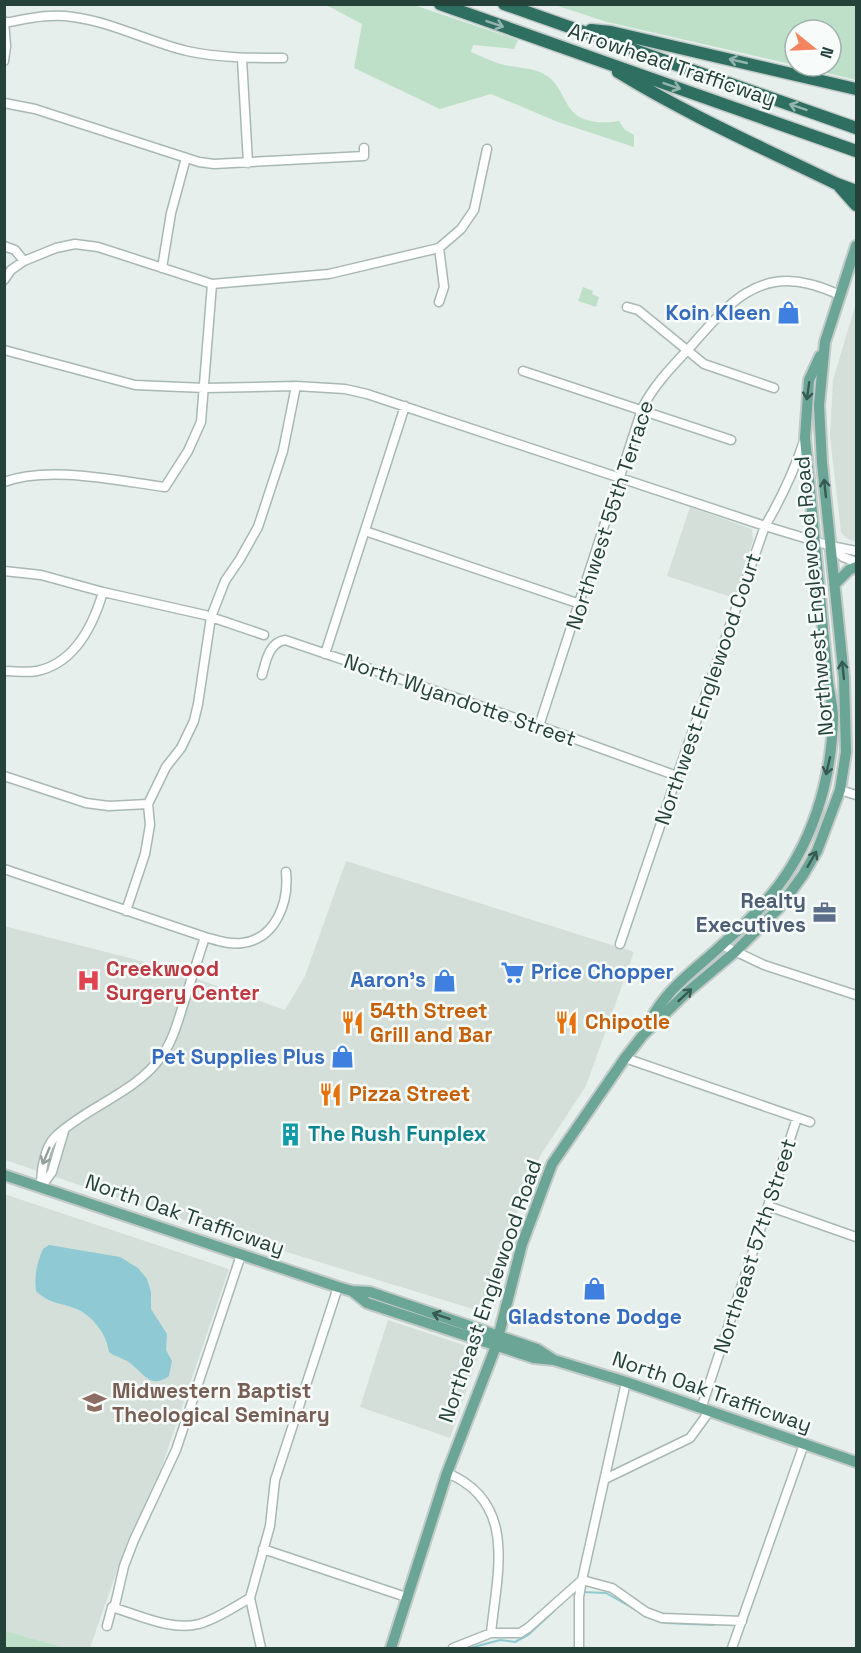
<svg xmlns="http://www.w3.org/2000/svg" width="861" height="1653" font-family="'Space Grotesk',sans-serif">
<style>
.built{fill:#d4dfda}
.green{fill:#bfe0c8}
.water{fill:#8ec9d4}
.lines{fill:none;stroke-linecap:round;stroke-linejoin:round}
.stream{stroke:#8ec9d4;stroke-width:2}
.minor-casing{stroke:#a8b8b2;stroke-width:11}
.major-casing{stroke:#c2cac8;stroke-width:14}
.highway-casing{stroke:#c2cac8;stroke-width:15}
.minor{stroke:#fff;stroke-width:8}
.major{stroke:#6aa596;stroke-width:10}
.highway{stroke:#2f6f62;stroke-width:12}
.oneway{stroke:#93b5ae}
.oneway2{stroke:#365b51}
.oneway3{stroke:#92a09c}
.labels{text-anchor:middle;stroke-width:5;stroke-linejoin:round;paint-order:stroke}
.street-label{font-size:21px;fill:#24423a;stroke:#f7fbf9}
.shop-label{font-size:21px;font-weight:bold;fill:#366cbe;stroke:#f7fbf9;text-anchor:end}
.service-label{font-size:21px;font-weight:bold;fill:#4e5e75;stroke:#f7fbf9;text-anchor:end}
.health-label{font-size:21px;font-weight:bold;fill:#be3a42;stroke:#f7fbf9;text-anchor:start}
.food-label{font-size:21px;font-weight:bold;fill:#c56008;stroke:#f7fbf9;text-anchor:start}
.culture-label{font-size:21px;font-weight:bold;fill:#0d838f;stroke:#f7fbf9;text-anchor:start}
.education-label{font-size:21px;font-weight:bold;fill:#785e54;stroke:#f7fbf9;text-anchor:start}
</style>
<rect width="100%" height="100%" fill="#e6efeb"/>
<path class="built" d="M 856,303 L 856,542 L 846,538 L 841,532 L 830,436 L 833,380 Z
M 690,507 L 752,529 L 753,540 L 734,598 L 667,576 Z
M 346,861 L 634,952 L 586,1086 L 540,1156 L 511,1228 L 486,1313 L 198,1225 L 5,1160 L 4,926 L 161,966 L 285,1010 L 305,976 Z
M 4,1194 L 229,1269 L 161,1469 L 127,1542 L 90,1648 L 66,1648 L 5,1631 Z
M 388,1320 L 470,1347 L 479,1353 L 450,1438 L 360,1407 Z"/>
<path class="green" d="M 326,5 L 414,5 L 518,40 L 514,49 L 473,45 L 471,52 C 481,56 491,61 501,64 C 517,69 532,66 547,76 C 561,85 563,102 574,113 C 585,124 606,123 619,121 L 624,129 L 634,135 L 634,147 L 558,122 L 491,94 L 440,109 L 354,68 L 362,24 Z
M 555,5 L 856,5 L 856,80 L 797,66 L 831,66 L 831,30 L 795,30 L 795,65 L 607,22 Z
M 583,287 L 593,291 L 592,294 L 599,297 L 596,307 L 578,301 Z
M 5,1631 L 66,1648 L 5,1648 Z"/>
<path class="water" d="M 49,1245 L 120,1257 L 138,1268 L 147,1279 L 151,1292 L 151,1309 L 167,1334 L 166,1350 L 172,1361 L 169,1376 C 150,1390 144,1373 130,1363 C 124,1358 115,1357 109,1352 C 107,1335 94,1318 79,1310 C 62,1302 50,1305 36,1291 C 34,1275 37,1263 43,1249 Z"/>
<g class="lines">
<path class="stream" d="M 583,1592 L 606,1593 L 636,1610
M 652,1618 L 666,1623 L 714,1625
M 470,1648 L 500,1640 L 515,1642 L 528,1635 L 554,1611"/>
<defs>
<path id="minor" d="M 4,21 L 6,46 L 4,61
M 4,23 C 27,19 50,13 73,17 C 112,22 149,42 187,51 C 219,58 251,58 283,58
M 242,59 L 248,163
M 4,103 L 35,109 L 199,162 L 214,164 L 364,156 L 364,148
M 4,246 L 15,250 L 24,261
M 162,268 L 171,213 L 186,158
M 4,280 L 11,270 L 24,261 L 56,248 L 75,244 L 98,247 L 212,284 L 329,274 L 439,248 L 461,229 L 474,210 L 487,149
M 439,302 L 444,287 L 439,248
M 627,307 L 638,310 L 704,364 L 774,388
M 4,350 L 135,385 L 205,388 L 296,386 L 345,389 L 367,394 L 765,526 L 831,546 L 856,551
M 523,371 L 731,440
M 4,482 C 49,465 118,481 165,487 L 188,451 L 201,422 L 212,284
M 365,531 L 580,604
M 831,547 L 843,557 L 856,562
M 4,571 L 41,575 L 103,592 L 205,615 L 264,635
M 325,654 L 405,406
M 4,671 C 15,671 27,673 37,671 C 75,663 93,626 103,592
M 262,675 C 266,662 268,643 285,640 L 539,726 L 677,776
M 539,726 L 642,409 C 654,384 674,365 693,344 C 725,308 755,270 809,284 C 820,286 830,291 840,295
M 4,776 L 86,803 L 109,806 L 148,804
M 840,790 L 856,795
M 4,869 L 205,937 C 216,940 229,945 242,943 C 276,939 289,902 286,872
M 126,911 L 145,854 L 150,825 L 148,804 L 166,767 L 181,748 L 194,721 L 198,704 L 211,617 L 225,581 L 240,559 L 258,527 L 283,451 L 296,386
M 620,944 L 677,776 L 765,526 C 781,499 794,471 804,441
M 722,945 L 764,965 L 856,995
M 625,1058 L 810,1122
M 41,1187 C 41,1172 44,1147 56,1136 C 88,1106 135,1093 161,1057 C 173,1041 178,1021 184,1002 C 191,981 198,959 205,937
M 41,1187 L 52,1172 L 64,1131
M 768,1206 L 856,1237
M 701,1409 L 797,1118
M 447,1473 C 518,1502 497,1573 491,1633
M 605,1479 L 690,1438 L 709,1412
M 263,1549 L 406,1597
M 115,1605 L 115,1608 C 141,1616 172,1631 199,1624 C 217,1619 234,1607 250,1598
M 107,1626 L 112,1607 L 115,1605 L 124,1566 L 134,1540 L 176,1450 L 241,1255
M 261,1648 L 250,1598 L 270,1526 L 275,1480 L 338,1287
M 453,1648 L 491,1633 L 520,1633 L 528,1628 L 582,1580 L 626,1382
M 579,1648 L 579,1597 L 582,1580 L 612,1588 L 646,1612 L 662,1618 L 742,1621
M 732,1648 L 804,1444"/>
<path id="major" d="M 835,584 L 849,570 L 856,567
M 647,1027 C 665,988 696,970 726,941 C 742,927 758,912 771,895 C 812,846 832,780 833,717 C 833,705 829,692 828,681 L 805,438 L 809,380 L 820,356
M 4,1175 L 338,1287 L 352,1291 L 370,1292 L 537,1349 L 554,1360
M 352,1291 L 367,1303 L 534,1358 L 554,1360 L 626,1382 L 856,1462
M 391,1648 L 447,1473 L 496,1346 L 522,1244 L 552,1164 L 625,1058 L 643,1035 L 685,994 L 735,952 L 779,908 L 803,875 L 817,851 L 840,790 L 846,752 L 844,678 L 822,463 L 819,405 L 825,342 L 856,246"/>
<path id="highway" d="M 440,4 L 856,151
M 504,4 L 856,128
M 591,30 L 611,32 L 856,89
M 618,72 C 688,115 763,148 837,184 L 856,191
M 840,187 L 856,205"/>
</defs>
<use href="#minor" class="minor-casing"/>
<use href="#major" class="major-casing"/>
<use href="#highway" class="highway-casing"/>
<use href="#minor" class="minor"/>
<use href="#major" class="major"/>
<use href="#highway" class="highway"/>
</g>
<defs><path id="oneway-shaft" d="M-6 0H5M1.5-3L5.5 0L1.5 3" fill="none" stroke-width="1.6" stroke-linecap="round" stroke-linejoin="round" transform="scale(1.5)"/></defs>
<g class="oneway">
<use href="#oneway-shaft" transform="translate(495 24) rotate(19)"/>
<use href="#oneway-shaft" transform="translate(738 61) rotate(-167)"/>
<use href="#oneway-shaft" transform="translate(672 86) rotate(19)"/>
<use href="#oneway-shaft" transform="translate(798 107) rotate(-161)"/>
</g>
<g class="oneway2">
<use href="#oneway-shaft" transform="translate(808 391) rotate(98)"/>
<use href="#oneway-shaft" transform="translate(825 488) rotate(-96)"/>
<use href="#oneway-shaft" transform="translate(843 670) rotate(-96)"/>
<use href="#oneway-shaft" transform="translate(828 766) rotate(103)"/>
<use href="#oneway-shaft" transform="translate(812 859) rotate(-60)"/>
<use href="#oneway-shaft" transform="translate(685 995) rotate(-43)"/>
<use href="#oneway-shaft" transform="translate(441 1316) rotate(-161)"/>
</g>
<use class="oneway3" href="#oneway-shaft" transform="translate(46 1156) rotate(113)"/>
<defs>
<symbol id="shop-bare" viewBox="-9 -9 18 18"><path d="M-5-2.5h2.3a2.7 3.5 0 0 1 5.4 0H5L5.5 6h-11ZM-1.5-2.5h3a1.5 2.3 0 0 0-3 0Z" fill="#3f7fe0" stroke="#f7fbf9" stroke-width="2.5" paint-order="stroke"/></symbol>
<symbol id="office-bare" viewBox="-9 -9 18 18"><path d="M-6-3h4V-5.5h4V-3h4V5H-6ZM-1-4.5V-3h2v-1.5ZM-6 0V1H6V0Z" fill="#5c6f8a" stroke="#f7fbf9" stroke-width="2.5" paint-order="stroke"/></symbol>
<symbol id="supermarket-bare" viewBox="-9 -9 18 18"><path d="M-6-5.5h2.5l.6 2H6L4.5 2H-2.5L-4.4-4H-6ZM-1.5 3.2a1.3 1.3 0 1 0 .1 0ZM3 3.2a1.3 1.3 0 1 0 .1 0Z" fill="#3f7fe0" stroke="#f7fbf9" stroke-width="2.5" paint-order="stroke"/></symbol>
<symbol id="hospital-bare" viewBox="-9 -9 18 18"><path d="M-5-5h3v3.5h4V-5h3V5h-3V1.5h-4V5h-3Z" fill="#e0444e" stroke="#f7fbf9" stroke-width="2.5" paint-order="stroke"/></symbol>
<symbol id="restaurant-bare" viewBox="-9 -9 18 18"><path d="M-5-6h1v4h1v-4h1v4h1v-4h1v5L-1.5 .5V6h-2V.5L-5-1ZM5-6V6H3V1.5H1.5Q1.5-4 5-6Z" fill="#e8710a" stroke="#f7fbf9" stroke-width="2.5" paint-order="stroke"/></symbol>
<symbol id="building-bare" viewBox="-9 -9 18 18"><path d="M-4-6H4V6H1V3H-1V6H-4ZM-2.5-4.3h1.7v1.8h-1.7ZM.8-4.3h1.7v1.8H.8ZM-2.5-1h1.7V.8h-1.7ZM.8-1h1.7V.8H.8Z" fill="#0f9aa8" stroke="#f7fbf9" stroke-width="2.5" paint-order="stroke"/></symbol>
<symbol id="university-bare" viewBox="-9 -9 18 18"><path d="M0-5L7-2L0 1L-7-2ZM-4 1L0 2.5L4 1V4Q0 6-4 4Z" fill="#8d6e63" stroke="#f7fbf9" stroke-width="2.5" paint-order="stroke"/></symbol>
</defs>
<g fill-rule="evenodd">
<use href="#shop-bare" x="772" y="296" width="33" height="33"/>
<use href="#office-bare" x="808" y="896" width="33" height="33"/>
<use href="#supermarket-bare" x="496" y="956" width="33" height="33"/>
<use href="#shop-bare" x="428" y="964" width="33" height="33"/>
<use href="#hospital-bare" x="72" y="964" width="33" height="33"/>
<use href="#restaurant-bare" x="550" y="1006" width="33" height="33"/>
<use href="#restaurant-bare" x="336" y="1006" width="33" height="33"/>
<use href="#shop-bare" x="326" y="1040" width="33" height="33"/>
<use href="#restaurant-bare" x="314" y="1078" width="33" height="33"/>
<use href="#building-bare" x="274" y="1118" width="33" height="33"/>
<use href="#shop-bare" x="578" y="1272" width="33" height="33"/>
<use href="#university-bare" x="78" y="1386" width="33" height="33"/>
</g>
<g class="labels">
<g class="street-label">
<text transform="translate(672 65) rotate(19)" y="7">Arrowhead Trafficway</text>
<text transform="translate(610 515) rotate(-72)" y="7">Northwest 55th Terrace</text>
<text transform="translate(814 596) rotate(-95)" y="7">Northwest Englewood Road</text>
<text transform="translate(708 689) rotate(-71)" y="7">Northwest Englewood Court</text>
<text transform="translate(460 700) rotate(19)" y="7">North Wyandotte Street</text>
<text transform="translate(185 1215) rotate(19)" y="7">North Oak Trafficway</text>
<text transform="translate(755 1246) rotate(-72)" y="7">Northeast 57th Street</text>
<text transform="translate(490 1291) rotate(-71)" y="7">Northeast Englewood Road</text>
<text transform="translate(712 1392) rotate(19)" y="7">North Oak Trafficway</text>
</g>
<g class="shop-label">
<text x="771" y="320">Koin Kleen</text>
<text x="531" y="979" text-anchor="start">Price Chopper</text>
<text x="426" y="987">Aaron's</text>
<text x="325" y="1064">Pet Supplies Plus</text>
<text x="595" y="1324" text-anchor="middle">Gladstone Dodge</text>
</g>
<g class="service-label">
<text x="806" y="908">Realty<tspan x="806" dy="24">Executives</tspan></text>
</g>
<g class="health-label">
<text x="106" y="976">Creekwood<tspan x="106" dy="24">Surgery Center</tspan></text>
</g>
<g class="food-label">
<text x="370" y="1018">54th Street<tspan x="370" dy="24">Grill and Bar</tspan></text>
<text x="585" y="1029">Chipotle</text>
<text x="349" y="1101">Pizza Street</text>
</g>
<g class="culture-label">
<text x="308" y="1141">The Rush Funplex</text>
</g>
<g class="education-label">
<text x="112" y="1398">Midwestern Baptist<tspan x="112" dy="24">Theological Seminary</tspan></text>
</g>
</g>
<rect width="861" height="1653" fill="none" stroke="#24423a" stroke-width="12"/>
<g transform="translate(813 48) rotate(108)"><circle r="28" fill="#f7fbf9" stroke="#a3b1ad" stroke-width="1.5"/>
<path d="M0-4.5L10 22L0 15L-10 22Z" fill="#f4845f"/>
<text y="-9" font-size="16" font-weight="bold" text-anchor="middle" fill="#24423a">N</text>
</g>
</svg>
